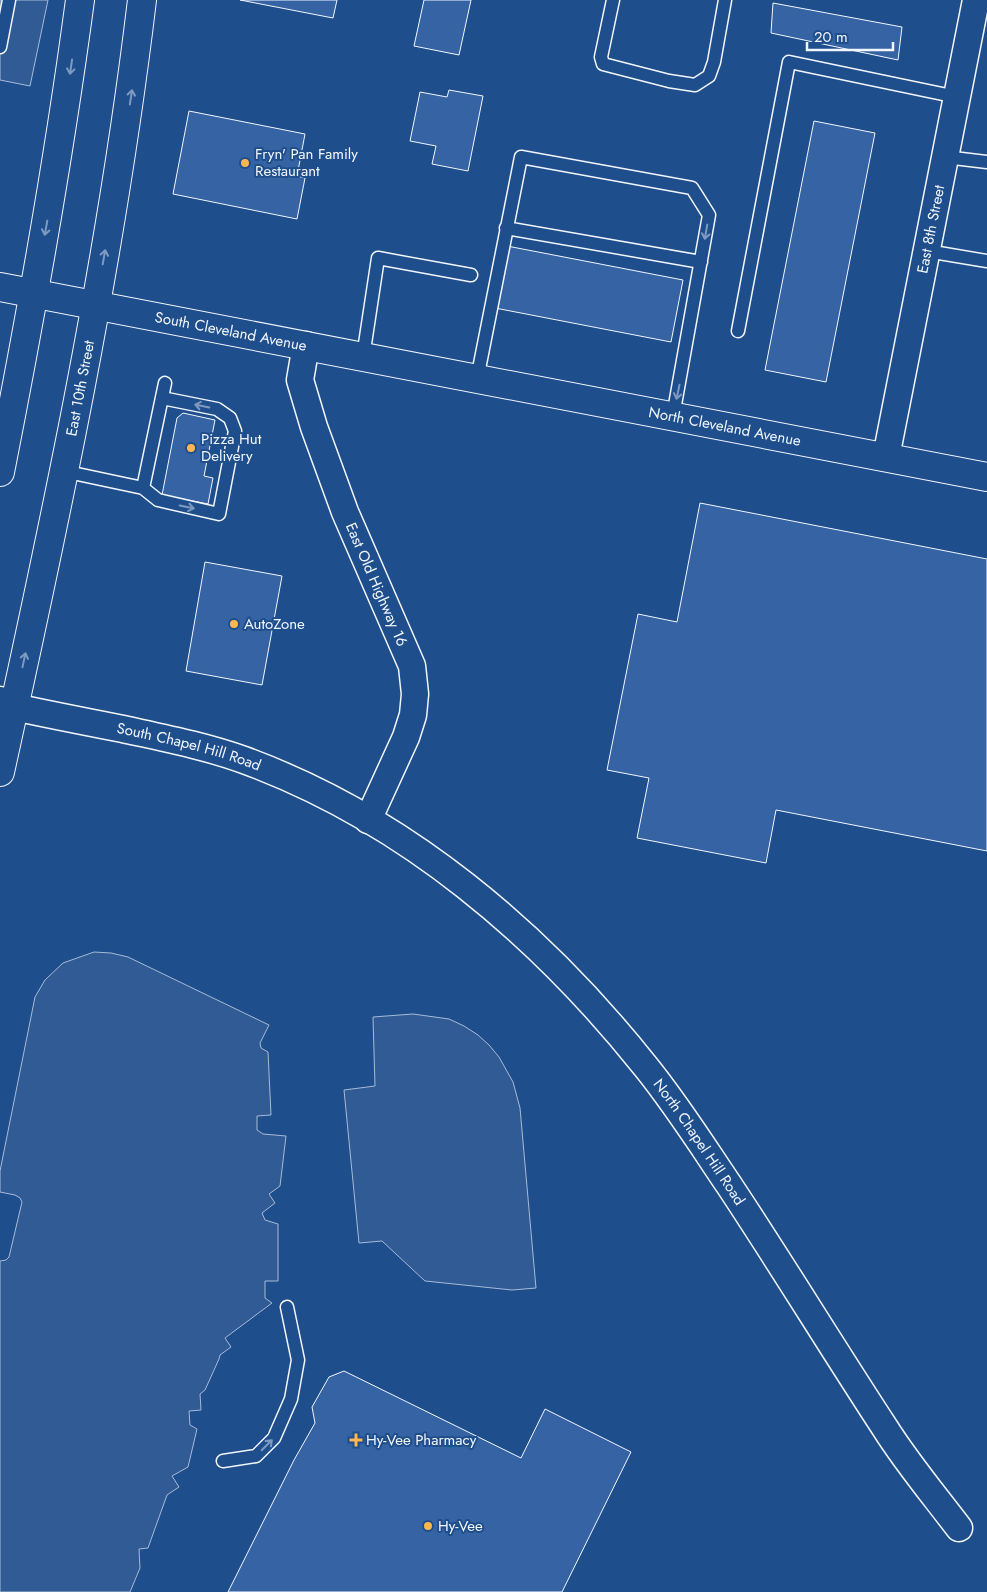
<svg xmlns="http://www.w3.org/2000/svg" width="987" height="1592" font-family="Jost,sans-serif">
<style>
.parking{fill:#305b95;stroke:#a8bbd7}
.building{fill:#3563a3;stroke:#f2f6ff}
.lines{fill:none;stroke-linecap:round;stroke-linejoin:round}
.service-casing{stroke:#f2f6ff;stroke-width:15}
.minor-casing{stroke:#f2f6ff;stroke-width:29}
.tertiary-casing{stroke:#f2f6ff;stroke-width:30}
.primary-casing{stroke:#f2f6ff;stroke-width:30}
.service{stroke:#1f4e8c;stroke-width:12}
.minor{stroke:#1f4e8c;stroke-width:26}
.tertiary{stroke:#1f4e8c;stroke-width:28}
.primary{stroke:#1f4e8c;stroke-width:28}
.oneway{stroke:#7e9ac0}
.poi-dot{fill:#ffb74d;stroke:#1f4e8c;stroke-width:2}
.labels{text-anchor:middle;stroke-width:4;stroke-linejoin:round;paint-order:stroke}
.poi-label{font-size:15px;fill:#f2f6ff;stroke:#1f4e8c;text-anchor:start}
.street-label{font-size:15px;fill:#f2f6ff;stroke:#1f4e8c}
</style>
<rect width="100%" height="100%" fill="#1f4e8c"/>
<path class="parking" d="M 0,0 L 48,0 L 30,86 L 0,80 Z
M 94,952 L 111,953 L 128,957 L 269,1025 L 260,1043 L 261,1048 L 268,1052 L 271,1115 L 257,1116 L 257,1130 L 263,1134 L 286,1136 L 280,1186 L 269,1194 L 275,1203 L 262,1213 L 265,1220 L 278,1224 L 278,1281 L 265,1281 L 265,1298 L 272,1303 L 225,1338 L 231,1347 L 220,1355 L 219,1359 L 205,1390 L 200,1394 L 201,1410 L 189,1411 L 190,1425 L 197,1429 L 188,1467 L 172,1476 L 179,1487 L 167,1495 L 148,1548 L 139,1549 L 140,1568 L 130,1592 L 0,1592 L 0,1261 L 6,1260 L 9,1257 L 22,1202 L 20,1198 L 15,1195 L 0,1192 L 0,1171 L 35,997 L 45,980 L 63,963 Z
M 413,1014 L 449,1019 L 464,1026 L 478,1035 L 489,1045 L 499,1057 L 513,1082 L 520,1108 L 536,1288 L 512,1290 L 425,1281 L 382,1241 L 359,1243 L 344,1090 L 375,1086 L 373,1017 Z"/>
<path class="building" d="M 240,0 L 337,0 L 333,18 Z
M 424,0 L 471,0 L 459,55 L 414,46 Z
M 773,3 L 902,27 L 898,60 L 771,33 Z
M 449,90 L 483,96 L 468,171 L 432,164 L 436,146 L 410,141 L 420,92 L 447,97 Z
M 189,111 L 305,134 L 297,176 L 305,178 L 297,219 L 173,194 Z
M 814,121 L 875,133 L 826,382 L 765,370 Z
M 507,246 L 683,280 L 671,342 L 495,308 Z
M 183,413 L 215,420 L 204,476 L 213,478 L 208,504 L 162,495 L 177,418 Z
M 700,503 L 987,559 L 987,851 L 776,810 L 766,863 L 637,838 L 649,778 L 607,770 L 638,614 L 677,622 Z
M 205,562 L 282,576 L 262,685 L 186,671 Z
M 344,1371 L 521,1458 L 545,1409 L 631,1452 L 562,1592 L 228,1592 L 294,1460 L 315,1423 L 312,1407 L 329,1377 Z"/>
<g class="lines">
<defs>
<path id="service" d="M 613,0 L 601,57 L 603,64 L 669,81 L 695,85 L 709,76 L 714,62 L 725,0
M 0,47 L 9,0
M 945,157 L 987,162
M 506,228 L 701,262
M 927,251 L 987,261
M 738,331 L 789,62 L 957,97
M 363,357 L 378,258 L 471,275
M 477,379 L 521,157 L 692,188 L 709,215 L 673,416
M 63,471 L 143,488 L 165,383
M 143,488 L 158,500 L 219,514 L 235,431 L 230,418 L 217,409 L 162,398
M 223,1461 L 256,1456 L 274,1438 L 291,1399 L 298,1360 L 287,1307"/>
<g id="minor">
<path id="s1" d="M 306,345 L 300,380 L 314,427 L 345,512 L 412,666 L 415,694 L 413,715 L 406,737 L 368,820"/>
<path id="s2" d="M 886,457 L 976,0"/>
<path id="s3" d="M 0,700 L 14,707 C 51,715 87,722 123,729 C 164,738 205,746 244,760 C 405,819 540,934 646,1067 C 676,1104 702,1145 729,1185 C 782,1265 832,1347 885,1428 C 907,1463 934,1495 959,1528"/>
</g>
<g id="tertiary">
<path id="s4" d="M 0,287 L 987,477"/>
</g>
<g id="primary">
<path d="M 0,472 C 31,315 59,158 80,0"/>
<path id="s5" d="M 0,772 C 56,517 111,260 142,0"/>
</g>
</defs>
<use href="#service" class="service-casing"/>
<use href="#minor" class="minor-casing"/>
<use href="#tertiary" class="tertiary-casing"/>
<use href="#primary" class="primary-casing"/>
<use href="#service" class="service"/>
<use href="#minor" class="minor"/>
<use href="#tertiary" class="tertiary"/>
<use href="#primary" class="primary"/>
</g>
<defs><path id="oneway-shaft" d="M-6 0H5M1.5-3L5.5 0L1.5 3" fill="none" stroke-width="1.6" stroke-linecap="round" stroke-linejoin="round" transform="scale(1.25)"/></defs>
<g class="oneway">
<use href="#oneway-shaft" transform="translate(71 67) rotate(98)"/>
<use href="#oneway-shaft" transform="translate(131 97) rotate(-81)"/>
<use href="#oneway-shaft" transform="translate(46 228) rotate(100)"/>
<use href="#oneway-shaft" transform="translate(706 232) rotate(100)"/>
<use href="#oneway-shaft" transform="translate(104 257) rotate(-80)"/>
<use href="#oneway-shaft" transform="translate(678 392) rotate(102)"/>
<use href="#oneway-shaft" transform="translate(202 406) rotate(-168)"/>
<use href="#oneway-shaft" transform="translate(187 507) rotate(12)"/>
<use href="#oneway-shaft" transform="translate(24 660) rotate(-78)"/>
<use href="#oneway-shaft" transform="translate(267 1445) rotate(-45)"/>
</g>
<g class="poi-dot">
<circle cx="245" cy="163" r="5"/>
<circle cx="191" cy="448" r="5"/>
<circle cx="234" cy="624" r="5"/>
<path d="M353.5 1432.5h5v5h5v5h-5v5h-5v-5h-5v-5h5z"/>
<circle cx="428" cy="1526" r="5"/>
</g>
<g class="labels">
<g class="poi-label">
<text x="255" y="159">Fryn' Pan Family<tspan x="255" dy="17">Restaurant</tspan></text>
<text x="201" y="444">Pizza Hut<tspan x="201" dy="17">Delivery</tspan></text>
<text x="244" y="629">AutoZone</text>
<text x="366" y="1445">Hy-Vee Pharmacy</text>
<text x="438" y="1531">Hy-Vee</text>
</g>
<g class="street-label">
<text dy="5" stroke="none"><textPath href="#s2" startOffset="232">East 8th Street</textPath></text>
<text dy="5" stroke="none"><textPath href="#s4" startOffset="235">South Cleveland Avenue</textPath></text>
<text dy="5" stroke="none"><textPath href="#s5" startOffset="392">East 10th Street</textPath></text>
<text dy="5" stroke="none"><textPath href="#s4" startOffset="738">North Cleveland Avenue</textPath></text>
<text dy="5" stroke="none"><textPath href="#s1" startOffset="254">East Old Highway 16</textPath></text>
<text dy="5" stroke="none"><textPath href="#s3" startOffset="195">South Chapel Hill Road</textPath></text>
<text dy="5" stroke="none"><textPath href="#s3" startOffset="856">North Chapel Hill Road</textPath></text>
</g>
</g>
<path d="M807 42v8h86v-8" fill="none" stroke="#f2f6ff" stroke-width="2.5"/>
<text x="814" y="42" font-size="15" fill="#f2f6ff" stroke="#1f4e8c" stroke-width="4" paint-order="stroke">20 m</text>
</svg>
